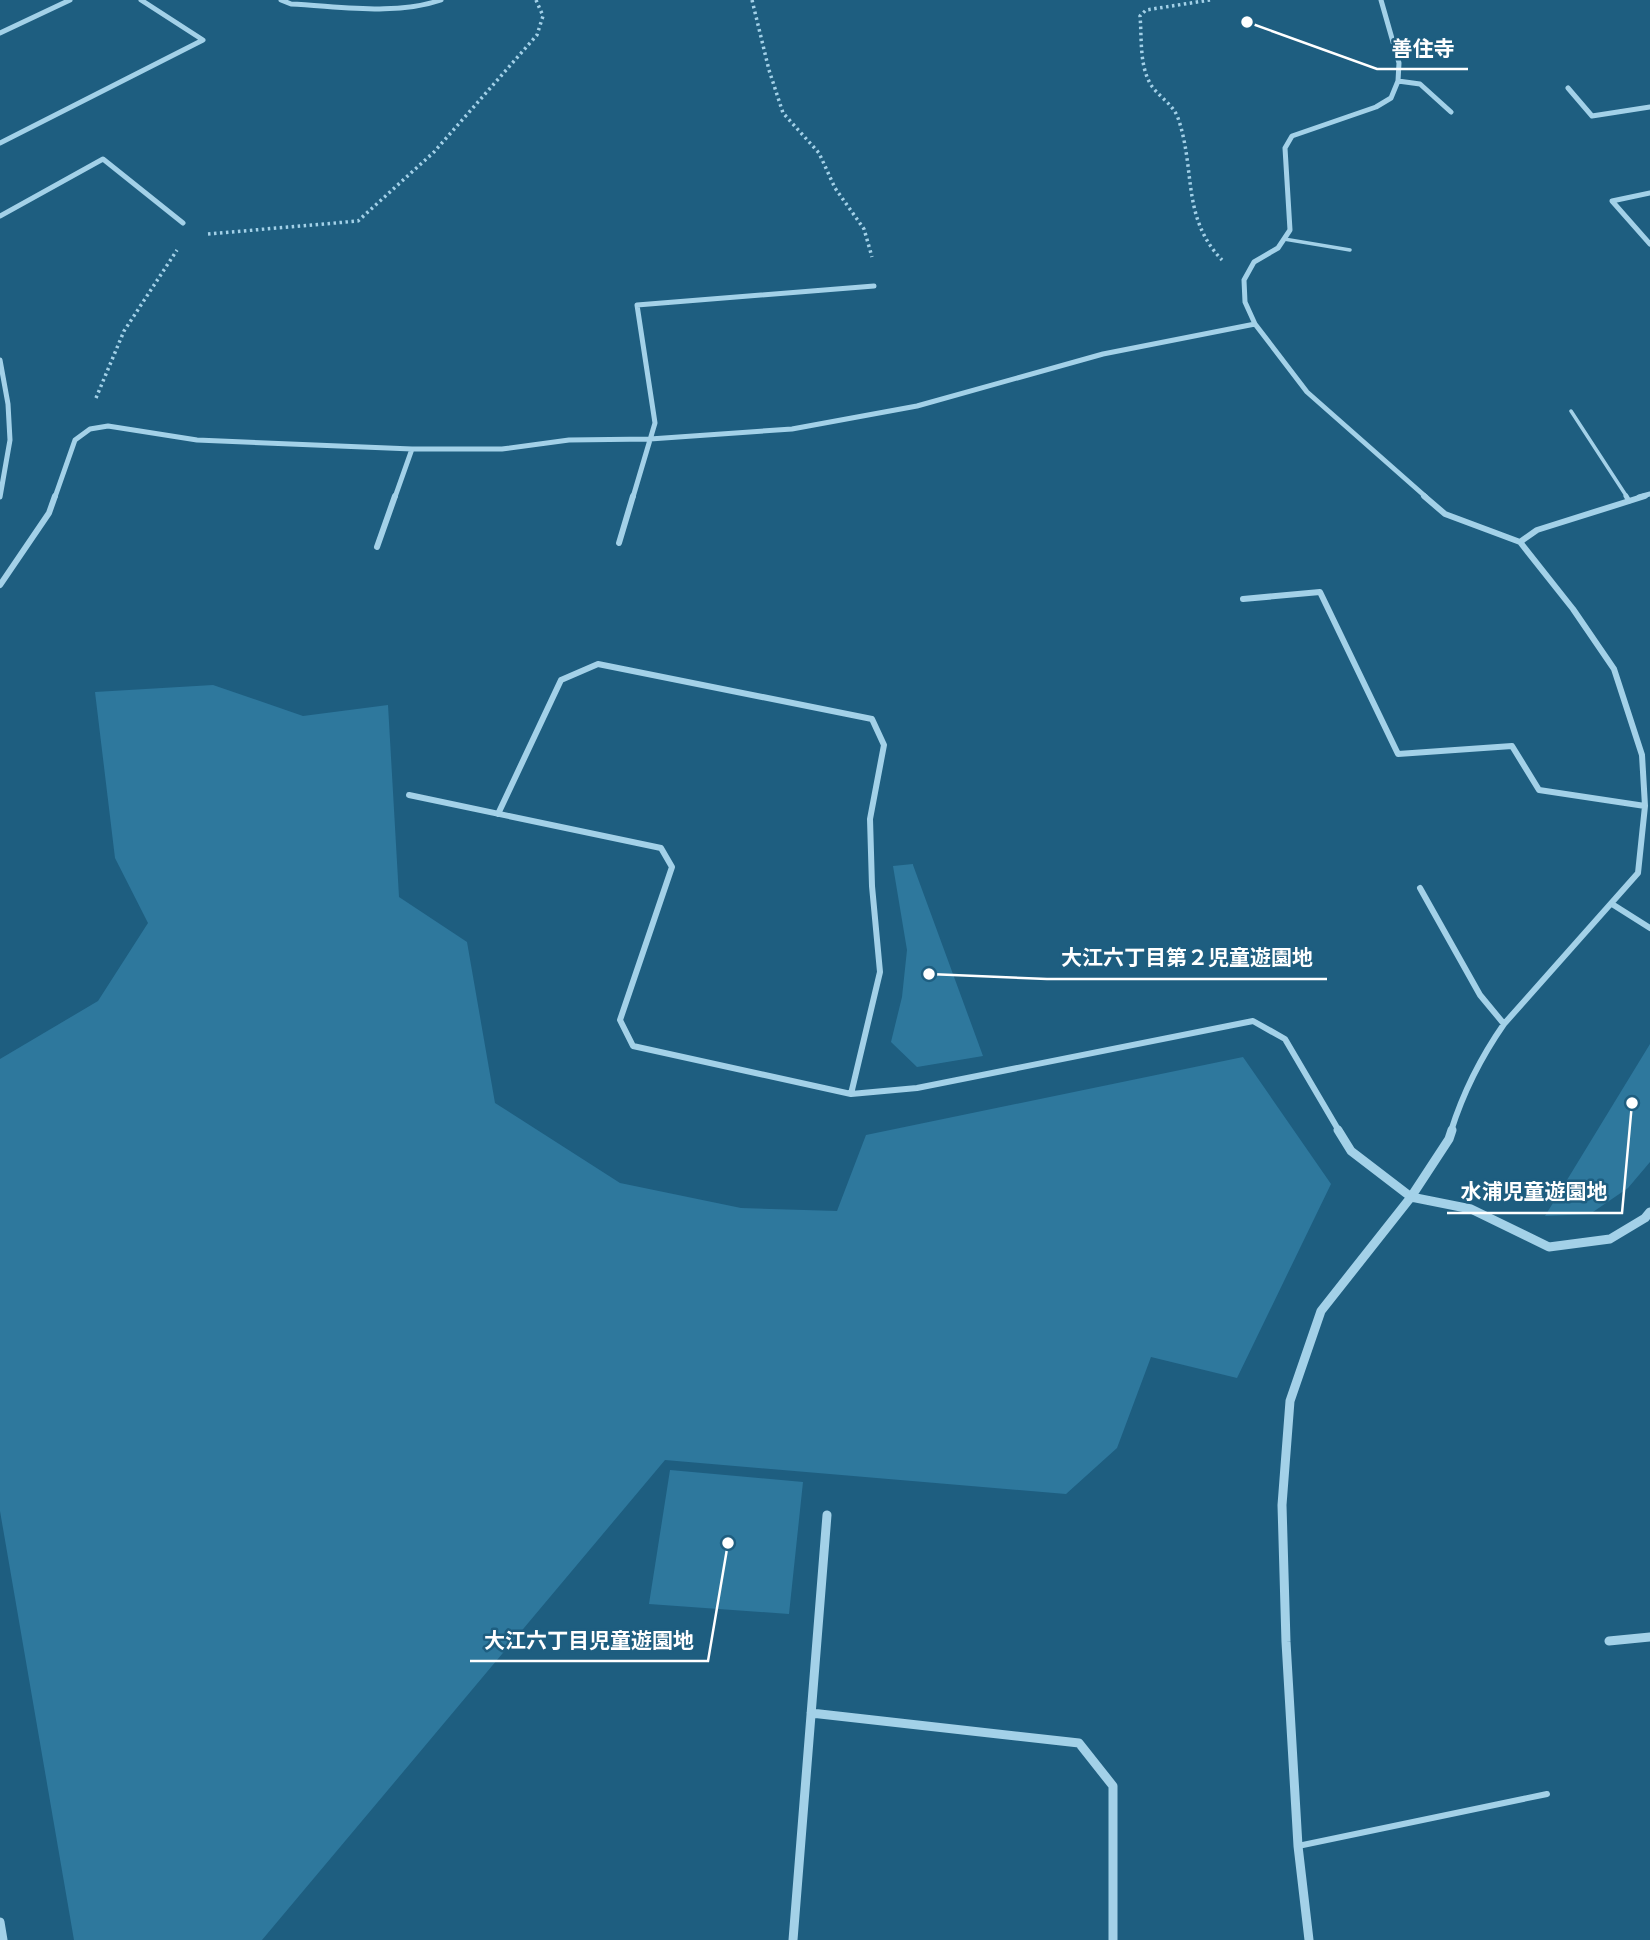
<svg xmlns="http://www.w3.org/2000/svg" width="1650" height="1940" font-family="'PT Sans Narrow','Noto Sans JP',sans-serif">
<style>
.green{fill:#2e789d}
.lines{fill:none;stroke-linecap:round;stroke-linejoin:round}
.path{stroke:#a3d1e8;stroke-width:3.5;stroke-dasharray:2.5 3.5;stroke-linecap:butt}
.service-far2{stroke:#a3d1e8;stroke-width:3.5}
.service-far1{stroke:#a3d1e8;stroke-width:5}
.service{stroke:#a3d1e8;stroke-width:6}
.minor-far2{stroke:#a3d1e8;stroke-width:5}
.minor-far1{stroke:#a3d1e8;stroke-width:6}
.minor{stroke:#a3d1e8;stroke-width:9}
.leader{fill:none;stroke:#fff;stroke-width:2.5}
.callout-dot{fill:#fff;stroke:#1e5e80;stroke-width:2.5}
.callout-label{font-size:21px;text-anchor:middle;font-weight:bold;fill:#fff;stroke:#1e5e80;stroke-width:5;stroke-linejoin:round;paint-order:stroke}
</style>
<rect width="100%" height="100%" fill="#1e5e80"/>
<path class="green" d="M 213,685 L 303,716 L 388,705 L 399,897 L 467,942 L 495,1103 L 620,1183 L 741,1208 L 837,1211 L 866,1135 L 1243,1057 L 1331,1184 L 1237,1378 L 1151,1357 L 1117,1448 L 1066,1494 L 665,1460 L 262,1940 L 74,1940 L 0,1511 L 0,1059 L 98,1001 L 148,923 L 115,858 L 95,692 Z
M 913,864 L 913,865 L 983,1056 L 917,1067 L 891,1042 L 902,997 L 907,950 L 893,866 Z
M 1650,1044 L 1650,1162 L 1628,1188 L 1590,1214 L 1545,1216 Z
M 670,1470 L 803,1482 L 789,1614 L 649,1604 Z"/>
<g class="lines">
<path class="path" d="M 752,0 L 769,70 L 783,113 L 819,153 L 835,188 L 864,229 L 872,257
M 1210,0 L 1146,10 L 1140,16 C 1142,38 1139,65 1151,85 C 1159,97 1173,104 1178,118 C 1196,170 1181,217 1222,260
M 208,234 L 358,221 L 434,152 L 537,35 L 543,16 L 536,0
M 96,398 L 124,331 L 177,250"/>
<path class="service-far2" d="M 1284,239 L 1350,250
M 1571,411 L 1627,497"/>
<path class="service-far1" d="M 1626,496 L 1629,501"/>
<path class="service" d="M 1298,1846 L 1547,1794"/>
<path class="minor-far2" d="M 281,0 L 291,4 C 339,6 395,16 441,0
M 1381,0 L 1399,63 L 1398,81 L 1391,98 L 1376,107 L 1292,136 L 1285,148 L 1290,230 L 1278,248 L 1254,262 L 1244,280 L 1245,302 L 1255,324 L 1307,392 L 1426,497
M 0,33 L 70,0
M 1398,81 L 1420,84 L 1451,112
M 1568,88 L 1592,116 L 1650,107
M 0,143 L 203,40 L 141,0
M 1650,193 L 1612,201 L 1650,244
M 0,216 L 103,159 L 183,223
M 0,360 L 8,404 L 10,440 L 0,497
M 55,497 L 75,440 L 90,429 L 108,426 L 197,440 L 412,449 L 502,449 L 569,440 L 650,439 L 792,429 L 917,406 L 1103,354 L 1255,324
M 395,497 L 412,449
M 633,497 L 655,423 L 637,305 L 874,286
M 1639,497 L 1650,494"/>
<path class="minor-far1" d="M 1424,496 L 1445,514 L 1520,542 L 1573,609 L 1614,669 L 1642,755 L 1645,806 L 1638,873 L 1504,1024 C 1481,1057 1463,1093 1451,1131
M 1520,542 L 1537,530 L 1645,496
M 619,543 L 633,496
M 377,547 L 395,496
M 0,585 L 49,513 L 55,496
M 1243,599 L 1320,592 L 1398,754 L 1512,746 L 1539,790 L 1645,806
M 409,795 L 661,848 L 672,867 L 620,1020 L 633,1046 L 851,1094 L 917,1088 L 1253,1021 L 1285,1039 L 1339,1131
M 498,814 L 561,680 L 598,664 L 872,719 L 884,745 L 870,819 L 872,886 L 880,972 L 851,1094
M 1420,888 L 1480,995 L 1504,1024
M 1612,904 L 1650,928"/>
<path class="minor" d="M 1338,1130 L 1351,1151 L 1411,1197 L 1471,1209 L 1549,1247 L 1610,1239 L 1645,1218 L 1650,1212
M 1609,1641 L 1650,1637
M 811,1713 L 1079,1743 L 1113,1786 L 1113,1940
M 0,1922 L 3,1940
M 793,1940 L 827,1515
M 1309,1940 L 1298,1846 L 1286,1642 L 1282,1505 L 1290,1401 L 1321,1311 L 1411,1197 L 1449,1139 L 1452,1130"/>
</g>
<path class="leader" d="M1247 22L1377 69H1468M929 974L1047 979H1327M1632 1103L1622 1213H1447M728 1543L708 1661H470"/>
<g class="callout-dot">
<circle cx="1247" cy="22" r="7"/>
<circle cx="929" cy="974" r="7"/>
<circle cx="1632" cy="1103" r="7"/>
<circle cx="728" cy="1543" r="7"/>
</g>
<g class="callout-label">
<text x="1423" y="56">善住寺</text>
<text x="1187" y="965">大江六丁目第２児童遊園地</text>
<text x="1534" y="1199">水浦児童遊園地</text>
<text x="589" y="1648">大江六丁目児童遊園地</text>
</g>
</svg>
